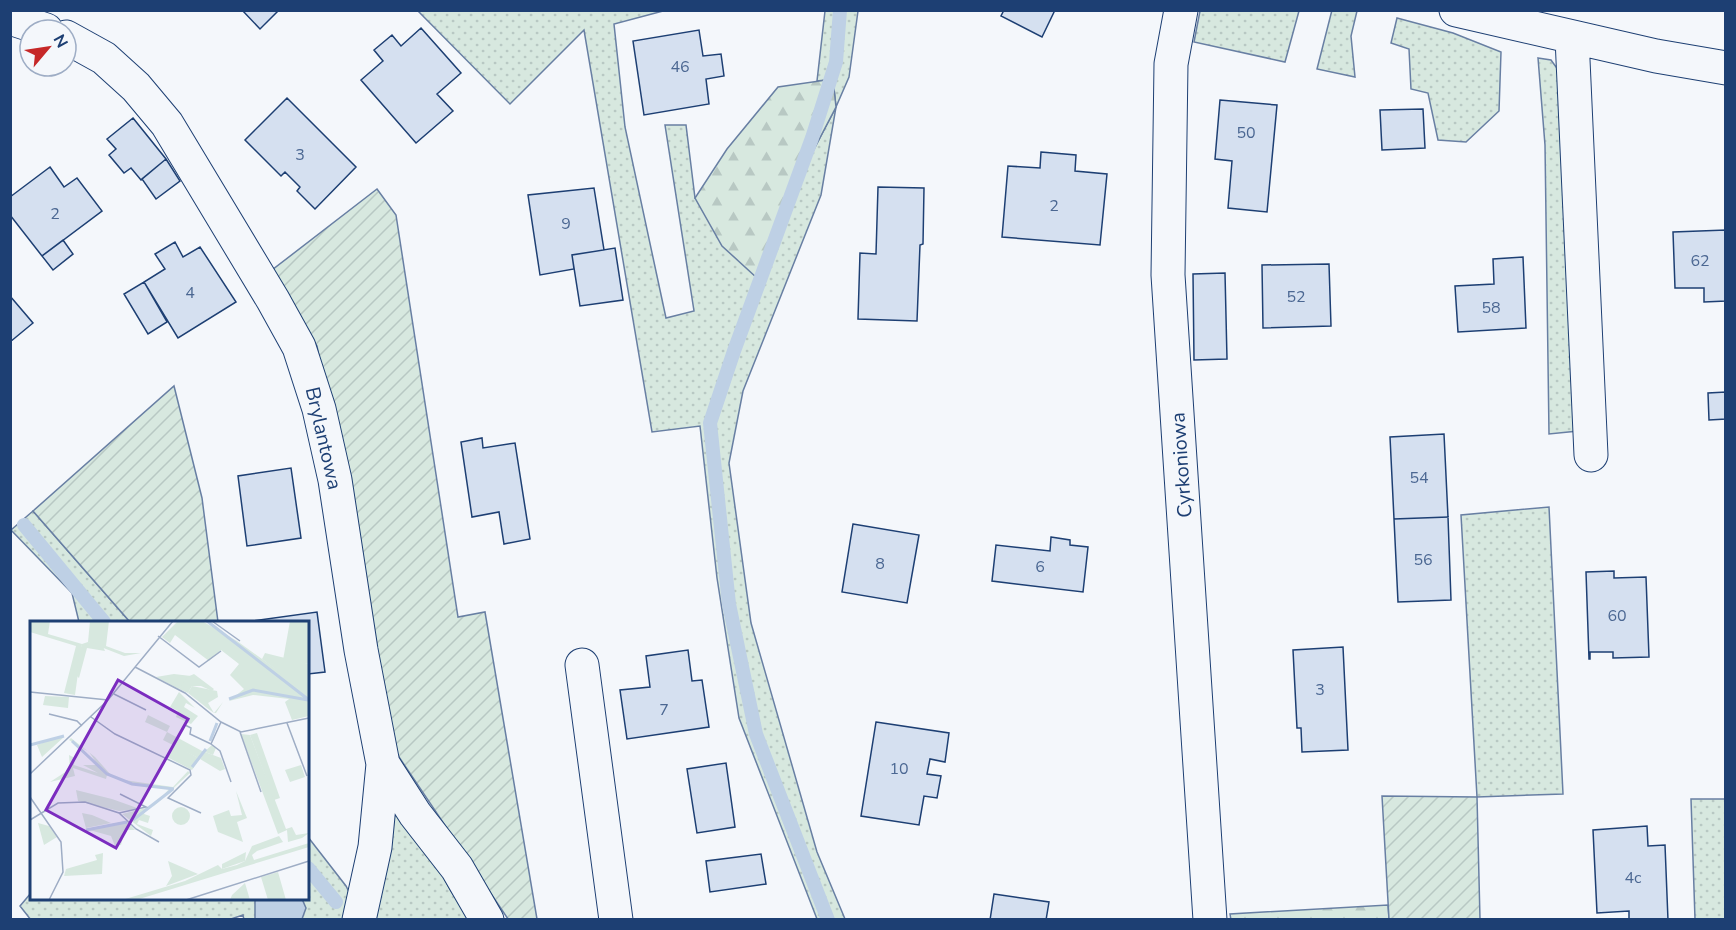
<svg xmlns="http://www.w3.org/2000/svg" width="1736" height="930" font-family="'Nunito Sans',sans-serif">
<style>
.grass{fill:url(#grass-dots);stroke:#687fa3;stroke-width:1.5}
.forest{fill:url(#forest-firs);stroke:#687fa3;stroke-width:1.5}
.garden{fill:url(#garden-furrows);stroke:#687fa3;stroke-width:1.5}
.water{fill:#bed0e5;stroke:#687fa3;stroke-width:1.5}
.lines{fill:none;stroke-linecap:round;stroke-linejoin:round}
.stream{stroke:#bed0e5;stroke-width:14}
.building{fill:#d5e0f0;stroke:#1d3f73;stroke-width:1.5}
.minor-casing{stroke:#1d3f73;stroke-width:35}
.minor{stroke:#f4f7fb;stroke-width:33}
.labels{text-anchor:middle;stroke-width:4.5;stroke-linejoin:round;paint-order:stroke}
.number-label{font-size:16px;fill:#4b6792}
.street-label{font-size:20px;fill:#1d3f73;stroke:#f4f7fb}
.inset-river{fill:none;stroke:#bed0e5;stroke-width:3}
.inset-road{fill:none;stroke:#9eadc5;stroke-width:1.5}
.view{fill:#7b2cbf;fill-opacity:0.15;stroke:#7b2cbf;stroke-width:3}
.inset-edge{fill:none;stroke:#1d3f73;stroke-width:3}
</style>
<defs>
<pattern id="grass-dots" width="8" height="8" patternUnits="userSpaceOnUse" patternTransform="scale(1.5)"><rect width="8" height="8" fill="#d7e8df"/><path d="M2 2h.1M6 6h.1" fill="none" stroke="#b8c8c3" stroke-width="1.8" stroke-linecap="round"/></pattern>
<pattern id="forest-firs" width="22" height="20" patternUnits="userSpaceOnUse" patternTransform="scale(1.5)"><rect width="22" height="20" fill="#d7e8df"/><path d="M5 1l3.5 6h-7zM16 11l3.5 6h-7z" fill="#b8c8c3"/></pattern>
<pattern id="garden-furrows" width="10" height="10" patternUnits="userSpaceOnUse" patternTransform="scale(1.5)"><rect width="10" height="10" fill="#d7e8df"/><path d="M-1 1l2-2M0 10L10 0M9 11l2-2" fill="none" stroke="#b8c8c3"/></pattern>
</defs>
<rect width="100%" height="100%" fill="#f4f7fb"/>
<path class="grass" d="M 1332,10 L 1357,11 L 1351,36 L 1355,77 L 1317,69 Z
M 418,11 L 663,11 L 614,24 L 625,127 L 666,318 L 694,311 L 665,125 L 686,125 L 695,198 L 813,151 L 836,107 L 833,79 L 817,81 L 825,11 L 858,11 L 849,77 L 836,107 L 821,195 L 743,391 L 729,463 L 751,623 L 817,852 L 845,919 L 817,919 L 739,718 L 717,578 L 700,426 L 652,432 L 584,30 L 510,104 Z
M 1200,11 L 1299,11 L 1285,62 L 1194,42 Z
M 1397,18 L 1453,33 L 1501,52 L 1499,111 L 1466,142 L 1438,140 L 1428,93 L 1411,89 L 1409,49 L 1391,43 Z
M 1538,58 L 1551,60 L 1564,78 L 1578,431 L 1549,434 L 1545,145 Z
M 1549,507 L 1563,794 L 1477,797 L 1461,515 Z
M 33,511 L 130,622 L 79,622 L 72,593 L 11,530 Z
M 389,798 L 429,850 L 451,891 L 472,919 L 376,920 Z
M 1691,799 L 1725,799 L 1725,919 L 1695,919 Z
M 308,837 L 346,886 L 353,900 L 346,920 L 244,920 L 243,915 L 228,920 L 31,920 L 20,906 L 31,893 L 32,898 L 308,898 Z"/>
<path class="forest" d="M 833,79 L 836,107 L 813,151 L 757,278 L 722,246 L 695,198 L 727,149 L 778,87 Z
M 1388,905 L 1389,919 L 1231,920 L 1230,914 Z"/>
<path class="garden" d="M 377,189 L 396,215 L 458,617 L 485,612 L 537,919 L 508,919 L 395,751 L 317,346 L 272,270 Z
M 174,386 L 202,498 L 218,622 L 130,622 L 33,511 Z
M 1382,796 L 1477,797 L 1480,919 L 1389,919 Z"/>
<path class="water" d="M 255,899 L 302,899 L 306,908 L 302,919 L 255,919 Z"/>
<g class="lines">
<path class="stream" d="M 24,525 L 104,622
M 308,868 L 336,902
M 828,920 L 756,734 L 729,604 L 710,423 L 734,351 L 812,138 L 836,62 L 840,10"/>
</g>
<path class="building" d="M 242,10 L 279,10 L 260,29 Z
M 1004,10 L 1055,10 L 1042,37 L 1001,16 Z
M 421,28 L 461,73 L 437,94 L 453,111 L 416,143 L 361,80 L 383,61 L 374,50 L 392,35 L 401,46 Z
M 699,30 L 703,56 L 721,54 L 724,76 L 706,79 L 709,104 L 644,115 L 633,41 Z
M 287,98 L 356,167 L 315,209 L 297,191 L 300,187 L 285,172 L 281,176 L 245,140 Z
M 1220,100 L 1277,105 L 1267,212 L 1228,208 L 1232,161 L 1215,159 Z
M 1423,109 L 1425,148 L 1382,150 L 1380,110 Z
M 133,118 L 166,159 L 141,180 L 131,168 L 124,173 L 109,155 L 116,149 L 107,139 Z
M 1041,152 L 1076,155 L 1075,171 L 1107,174 L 1100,245 L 1002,237 L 1008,166 L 1040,168 Z
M 166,159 L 180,181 L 156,199 L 142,179 Z
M 50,167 L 64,187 L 77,178 L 102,211 L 42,256 L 10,215 L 10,197 Z
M 878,187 L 924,188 L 923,244 L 920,245 L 917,321 L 858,319 L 860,253 L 876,254 Z
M 594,188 L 604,250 L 572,255 L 574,269 L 540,275 L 528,195 Z
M 1726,230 L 1726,301 L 1704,302 L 1704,288 L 1675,288 L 1673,232 Z
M 63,240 L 73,254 L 53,270 L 42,256 Z
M 175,242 L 183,257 L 200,247 L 236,302 L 178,338 L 144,282 L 165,269 L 155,254 Z
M 615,248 L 623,300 L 580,306 L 572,255 Z
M 1523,257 L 1526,328 L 1458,332 L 1455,286 L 1494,284 L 1493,259 Z
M 1329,264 L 1331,326 L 1263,328 L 1262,265 Z
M 1225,273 L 1227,359 L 1194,360 L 1193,274 Z
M 144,282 L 167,322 L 148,334 L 124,294 Z
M 10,296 L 33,323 L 10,342 Z
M 1726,392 L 1726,419 L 1709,420 L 1708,393 Z
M 1444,434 L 1448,517 L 1394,519 L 1390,437 Z
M 482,438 L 483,448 L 515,443 L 530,539 L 504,544 L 499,512 L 472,517 L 461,442 Z
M 291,468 L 301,538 L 247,546 L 238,476 Z
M 1448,517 L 1451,600 L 1398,602 L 1394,519 Z
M 853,524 L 919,535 L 907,603 L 842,592 Z
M 1051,537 L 1070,540 L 1070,545 L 1088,547 L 1083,592 L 992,581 L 996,545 L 1050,551 Z
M 1614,571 L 1614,578 L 1646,577 L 1649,657 L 1613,658 L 1613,652 L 1590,652 L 1590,659 L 1589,659 L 1586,572 Z
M 317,612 L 325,672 L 308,674 L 308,622 L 245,622 Z
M 1343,647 L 1348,750 L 1302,752 L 1301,728 L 1297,728 L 1293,650 Z
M 688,650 L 692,681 L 702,680 L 709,727 L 627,739 L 620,690 L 650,687 L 646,656 Z
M 876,722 L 949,733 L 945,762 L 930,759 L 927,774 L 941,776 L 937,798 L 924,796 L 919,825 L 861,816 Z
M 726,763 L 735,827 L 697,833 L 687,769 Z
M 1647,826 L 1648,846 L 1665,845 L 1668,920 L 1629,920 L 1629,911 L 1597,913 L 1593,830 Z
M 761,854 L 766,884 L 710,892 L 706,861 Z
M 994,894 L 1049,902 L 1046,920 L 990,920 Z"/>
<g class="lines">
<defs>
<path id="minor" d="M 1181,10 L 1171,64 L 1168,275 L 1210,920
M 1456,10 L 1656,56 L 1726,68
M 10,18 L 46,30
M 66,37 L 104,58 L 136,87 L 167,124 L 273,300 L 299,347 L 319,409 L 335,480 L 361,650 L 383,764 L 375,847 L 359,920
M 1572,38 L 1591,455
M 582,665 L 616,920
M 383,764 L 415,814 L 457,868 L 487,920"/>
</defs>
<use href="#minor" class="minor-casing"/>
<use href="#minor" class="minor"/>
</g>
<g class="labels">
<g class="number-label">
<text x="680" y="72">46</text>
<text x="1246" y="138">50</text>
<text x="300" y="160">3</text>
<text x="1054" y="211">2</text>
<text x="55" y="219">2</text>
<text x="566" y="229">9</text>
<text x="1700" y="266">62</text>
<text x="190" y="298">4</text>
<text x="1296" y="302">52</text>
<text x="1491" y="313">58</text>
<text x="1419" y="483">54</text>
<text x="1423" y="565">56</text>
<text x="880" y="569">8</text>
<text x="1040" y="572">6</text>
<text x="1617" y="621">60</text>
<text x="1320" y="695">3</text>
<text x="664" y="715">7</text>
<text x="899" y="774">10</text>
<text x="1633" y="883">4c</text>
</g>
<g class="street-label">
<text transform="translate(324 438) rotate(77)" y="7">Brylantowa</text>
<text transform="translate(1181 465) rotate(-94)" y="7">Cyrkoniowa</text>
</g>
</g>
<g transform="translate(30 621)">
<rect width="279" height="279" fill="#f4f7fb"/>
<path d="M 0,0 L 20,0 L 18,13 L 52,23 L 45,74 L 34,72 L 46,25 L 0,11 ZM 60,0 L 79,0 L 76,25 L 95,32 L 111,32 L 94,35 L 58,21 ZM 148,0 L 172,0 L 207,20 L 253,53 L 279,54 L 279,95 L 262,99 L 255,81 L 259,78 L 223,74 L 199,80 L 214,68 L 200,54 L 209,43 L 191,29 L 179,40 L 145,14 L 140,22 L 132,16 ZM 260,0 L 279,0 L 279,43 L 253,39 ZM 144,53 L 161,55 L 149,68 L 126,56 ZM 162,65 L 187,70 L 188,76 L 178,82 L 184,92 L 193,81 L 186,92 L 184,92 L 177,87 L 158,72 ZM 149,71 L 165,87 L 156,82 L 154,86 L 168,95 L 161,103 L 146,96 L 148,90 L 140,86 ZM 15,75 L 39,76 L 38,87 L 13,84 ZM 118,94 L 140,105 L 137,111 L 115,101 ZM 211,113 L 220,114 L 256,208 L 262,206 L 266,214 L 279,212 L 272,217 L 258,221 L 257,209 L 248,213 ZM 30,115 L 34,116 L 12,136 L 7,124 ZM 41,117 L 65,136 L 81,154 L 94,159 L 143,166 L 158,150 L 160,152 L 123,186 L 139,168 L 100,163 L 77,154 L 76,158 L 43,147 L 45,155 L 20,161 L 40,148 L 39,134 L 45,137 L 44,144 L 68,152 L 53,144 L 68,144 L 59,131 L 39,119 ZM 145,124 L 170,138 L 175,131 L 191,137 L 195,148 L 190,150 L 170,138 L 162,149 L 137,136 ZM 206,170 L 217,197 L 207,201 L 213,221 L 188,211 L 183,195 L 199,189 L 201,195 L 212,194 ZM142 195a9 9 0 1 1 18 0a9 9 0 1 1-18 0ZM 116,187 L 114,193 L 120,195 L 118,202 L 109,199 L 107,203 L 123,209 L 121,215 L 92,193 ZM 97,200 L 105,209 L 95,209 L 91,224 L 85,225 L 81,215 L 56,208 ZM 8,202 L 19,205 L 27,216 L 14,224 ZM 249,215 L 253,221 L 227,230 L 222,234 L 224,239 L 279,222 L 279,226 L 106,279 L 92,279 L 155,260 L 188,244 L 192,248 L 207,244 L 215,240 L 222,225 ZM 73,232 L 72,253 L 34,255 L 36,248 L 67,239 L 65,234 ZM 248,251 L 256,279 L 238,279 L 231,256 Z" fill="#d7e8df"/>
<path d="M 58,21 L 72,23 L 75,30 L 57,27 L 49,57 L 46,54 L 49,33 L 52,23 ZM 235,32 L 279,43 L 279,54 L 253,54 L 232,38 ZM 164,53 L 184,68 L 182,70 L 171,65 L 162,65 L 158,72 L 149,68 L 157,56 ZM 271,144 L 275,156 L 260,161 L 255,149 ZM 216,231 L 215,240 L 192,248 L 192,243 ZM 138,240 L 168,253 L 136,265 L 142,255 ZM 215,262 L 220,279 L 200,279 L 202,274 Z" fill="#d7e8df"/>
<path d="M 137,111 L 174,131 L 182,124 L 186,127 L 183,134 L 175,131 L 170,138 L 133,119 ZM 227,112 L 250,177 L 244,179 L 220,114 ZM 46,169 L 82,178 L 110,188 L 89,190 L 48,180 ZM 52,192 L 62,194 L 81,202 L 56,207 Z" fill="#d7e8df"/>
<path class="inset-river" d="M 177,0 L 279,79M 199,78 L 223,69 L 278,79M 42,120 L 77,153 L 102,163 L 144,168M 180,120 L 187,102M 0,124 L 34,115M 162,146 L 176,128M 103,199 L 143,168M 56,209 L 97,201"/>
<path class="inset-road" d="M 182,0 L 210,20M 128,15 L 169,46 L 191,30M 105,46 L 155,72 L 191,101 L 211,111 L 279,97M 0,71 L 78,79M 84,73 L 116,89M 19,93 L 47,100 L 52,105M 61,96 L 85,113 L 160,149 L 161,154 L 138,177 L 171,192M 257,102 L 277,155M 155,104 L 161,107 L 160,113 L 181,123 L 191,101M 210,111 L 231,171M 181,123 L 190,130 L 201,161M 0,153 L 78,79 L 143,0M 0,176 L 31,221 L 33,251 L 19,279M 89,192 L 116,186 L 90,173M 0,199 L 28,182 L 55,181 L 89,192 L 106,208 L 129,221M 156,279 L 279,240"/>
<path class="view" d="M 88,59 L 158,98 L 86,227 L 16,189 Z"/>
<rect width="279" height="279" class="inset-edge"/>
</g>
<rect width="1736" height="930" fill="none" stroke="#1d3f73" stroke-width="24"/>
<g transform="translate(48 48) rotate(61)"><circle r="28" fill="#f4f7fb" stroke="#9eadc5" stroke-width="1.5"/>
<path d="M0-4.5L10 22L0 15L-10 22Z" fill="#c62828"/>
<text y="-9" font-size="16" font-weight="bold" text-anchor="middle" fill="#1d3f73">N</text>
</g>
</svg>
